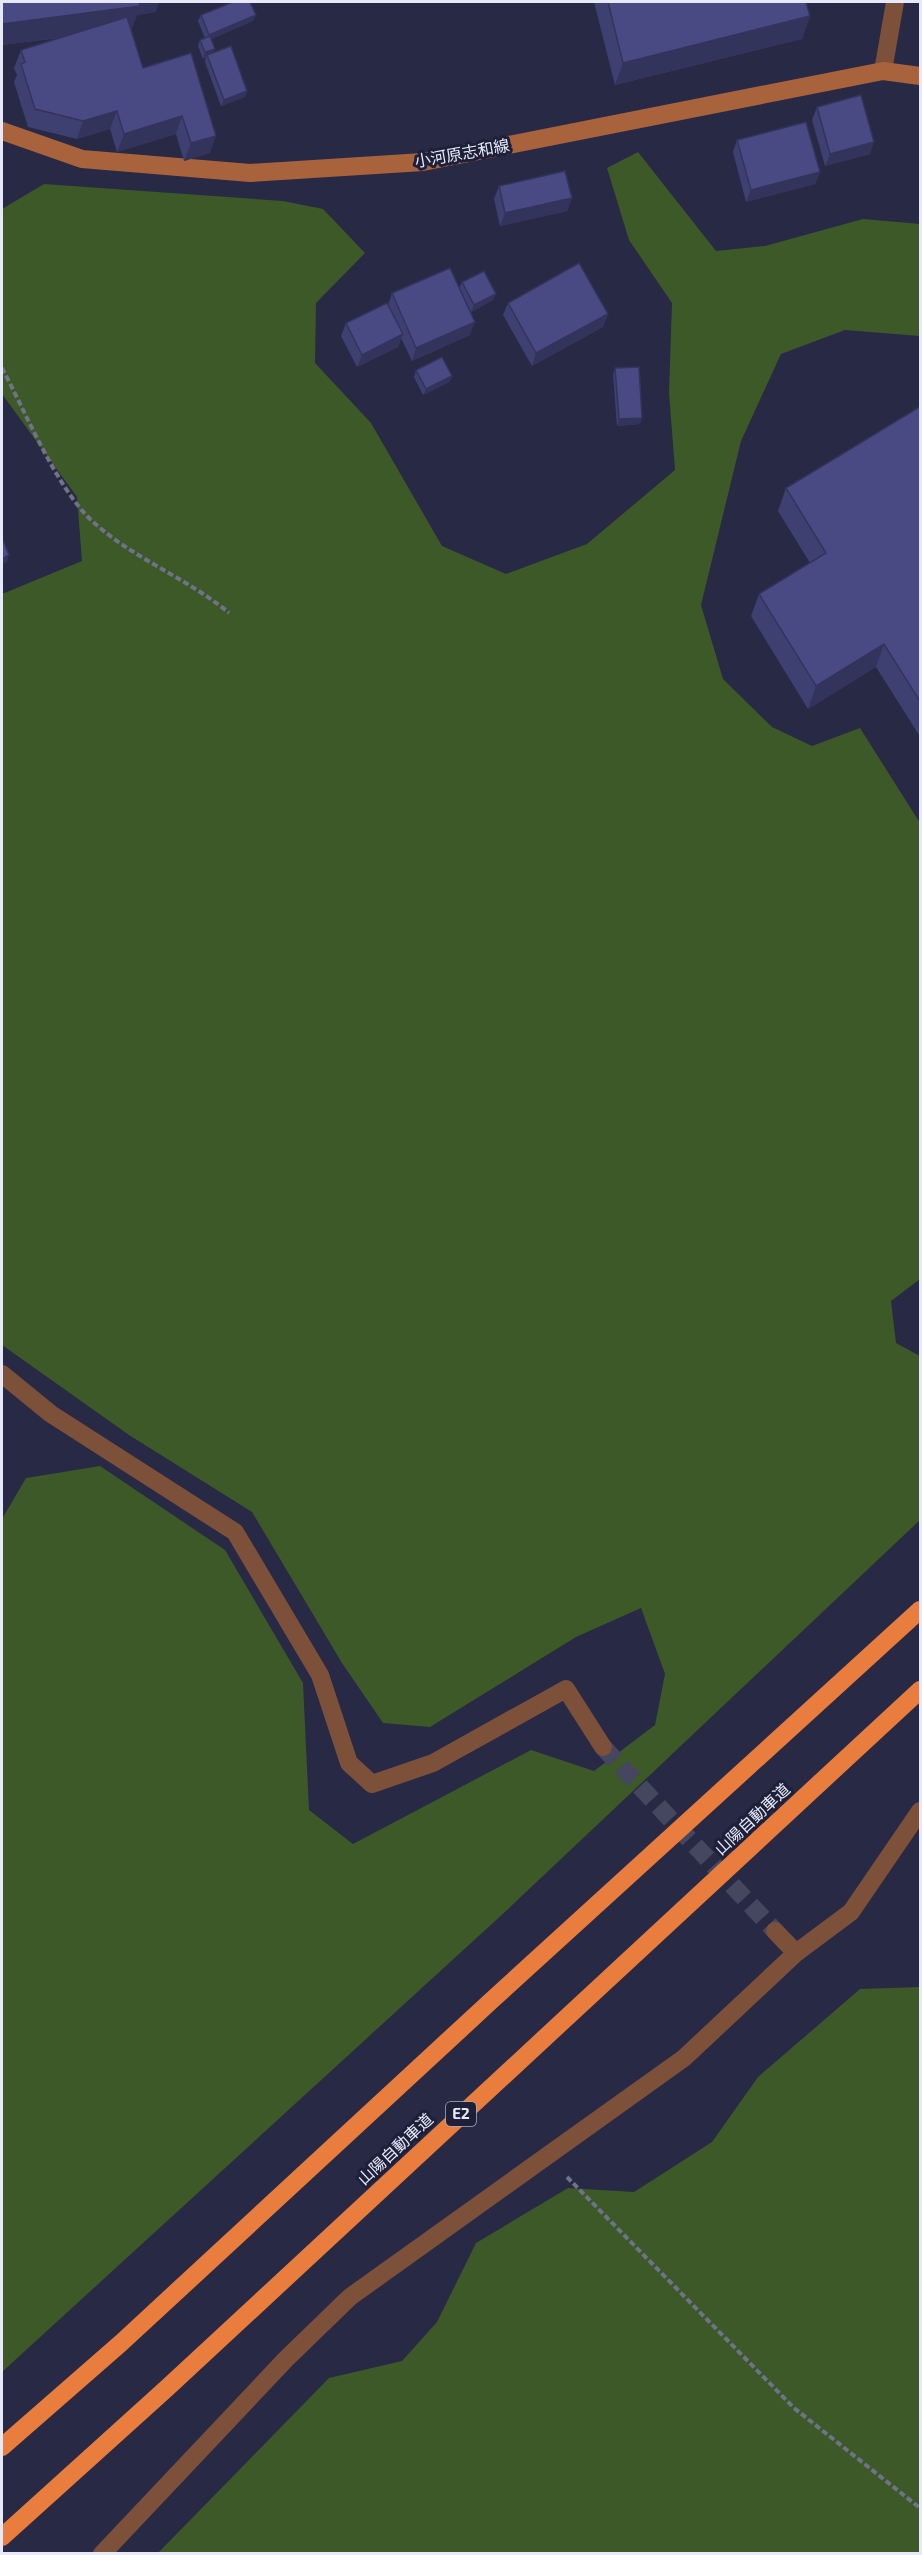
<svg xmlns="http://www.w3.org/2000/svg" width="922" height="2555" font-family="'Exo 2','Noto Sans JP',sans-serif">
<style>
.green{fill:#3c5927}
.lines{fill:none;stroke-linecap:round;stroke-linejoin:round}
.street-tunnel{stroke:#45465f;stroke-width:18;stroke-dasharray:18 9;stroke-linecap:butt}
.path{stroke:#707289;stroke-width:4;stroke-dasharray:6 3;stroke-linecap:butt}
.street{stroke:#7c5039;stroke-width:18}
.secondary{stroke:#a8633d;stroke-width:18}
.highway{stroke:#e97d3d;stroke-width:18}
.wall{fill:#3f4072}
.shaded-wall{fill:#33345c}
.building{fill:#494a84;stroke:#33345c;stroke-width:1.5}
.labels{text-anchor:middle;stroke-width:6;stroke-linejoin:round;paint-order:stroke}
.shield{fill:#1e1f39;stroke:#abacc1;stroke-width:1.5}
.shield-label{font-size:15px;font-weight:bold;fill:#e7e9fb}
.street-label{font-size:16px;fill:#e7e9fb;stroke:#1e1f39}
</style>
<rect width="100%" height="100%" fill="#282944"/>
<path class="green" d="M 638,152 L 716,251 L 765,246 L 863,219 L 920,224 L 920,336 L 845,330 L 781,354 L 741,441 L 701,605 L 723,679 L 772,727 L 812,746 L 860,728 L 920,823 L 920,1279 L 891,1301 L 896,1343 L 920,1356 L 920,1520 L 506,1911 L 2,2372 L 2,1519 L 26,1478 L 100,1466 L 225,1550 L 303,1683 L 309,1810 L 353,1844 L 531,1750 L 594,1771 L 655,1725 L 665,1674 L 641,1608 L 576,1637 L 430,1727 L 383,1723 L 342,1663 L 252,1512 L 129,1435 L 2,1345 L 2,594 L 82,561 L 77,497 L 2,394 L 2,209 L 44,184 L 283,201 L 323,209 L 365,253 L 316,303 L 315,363 L 371,423 L 442,546 L 506,574 L 587,544 L 675,470 L 669,393 L 672,303 L 629,240 L 607,168 Z
M 920,1987 L 920,2553 L 158,2553 L 329,2378 L 402,2361 L 437,2322 L 476,2243 L 568,2188 L 634,2192 L 712,2142 L 758,2077 L 860,1989 Z"/>
<g class="lines">
<path class="street-tunnel" d="M 603,1747 L 775,1931"/>
<path class="path" d="M 2,368 C 25,411 55,484 89,518 C 129,557 186,577 229,613
M 567,2177 L 794,2408 L 920,2508"/>
<path class="street" d="M 883,71 L 895,2
M 2,1374 L 51,1414 L 235,1532 L 320,1675 L 349,1763 L 372,1784 L 433,1763 L 566,1689 L 603,1747
M 775,1931 L 796,1953
M 102,2554 L 286,2359 L 350,2297 L 684,2058 L 796,1953 L 851,1912 L 920,1811"/>
<path class="secondary" d="M 2,131 L 82,159 L 250,173 L 423,162 L 883,71 L 920,76"/>
<path class="highway" d="M 2,2447 L 121,2343 L 492,2000 L 920,1610
M 2,2537 L 167,2388 L 920,1690"/>
</g>
<path class="wall" d="M 2,2 L 156,12 L 137,15 L 132,28 L 131,29 L 143,68 L 191,53 L 210,153 L 184,161 L 176,134 L 117,152 L 110,129 L 77,139 L 28,127 L 14,82 L 17,75 L 14,68 L 21,50 L 60,38 L 2,45 Z
M 594,2 L 806,2 L 810,16 L 802,39 L 615,85 Z
M 201,15 L 256,15 L 253,21 L 211,39 L 213,53 L 247,91 L 245,97 L 221,106 L 205,62 L 206,57 L 203,59 L 198,46 L 200,40 L 205,38 L 198,21 Z
M 817,107 L 870,154 L 825,166 L 812,120 Z
M 737,140 L 820,172 L 815,184 L 746,202 L 733,152 Z
M 499,186 L 572,198 L 567,211 L 500,226 L 494,199 Z
M 462,282 L 496,294 L 493,300 L 471,312 L 461,291 L 470,335 L 412,361 L 401,338 L 398,347 L 357,367 L 341,336 L 346,323 L 388,305 L 392,293 L 459,288 Z
M 508,303 L 608,314 L 603,327 L 532,366 L 503,315 Z
M 615,368 L 640,424 L 617,426 L 613,375 Z
M 416,370 L 452,376 L 449,382 L 423,395 L 414,377 Z
M 921,406 L 921,738 L 876,667 L 808,709 L 751,616 L 759,594 L 810,563 L 778,511 L 786,488 Z"/>
<path class="shaded-wall" d="M 136,2 L 159,2 L 156,12 L 137,15 L 132,28 L 2,45 L 2,24 Z
M 256,15 L 253,21 L 207,41 L 209,35 Z
M 810,16 L 802,39 L 615,85 L 623,63 Z
M 215,49 L 212,55 L 207,55 L 206,57 L 203,59 L 205,52 Z
M 247,91 L 245,97 L 221,106 L 224,100 Z
M 117,111 L 110,129 L 77,139 L 83,121 Z
M 182,116 L 176,134 L 117,152 L 124,134 Z
M 216,136 L 210,153 L 184,161 L 191,143 Z
M 874,142 L 870,154 L 825,166 L 830,154 Z
M 820,172 L 815,184 L 746,202 L 751,190 Z
M 572,198 L 567,211 L 500,226 L 505,213 Z
M 496,294 L 493,300 L 471,312 L 474,305 Z
M 608,314 L 603,327 L 532,366 L 536,353 Z
M 475,322 L 470,335 L 412,361 L 416,348 Z
M 403,334 L 398,347 L 357,367 L 362,355 Z
M 452,376 L 449,382 L 423,395 L 426,389 Z
M 642,418 L 640,424 L 617,426 L 619,419 Z
M 9,555 L 7,562 L 2,564 L 2,559 Z
M 884,644 L 876,667 L 808,709 L 816,686 Z"/>
<path class="building" d="M 2,2 L 139,2 L 140,6 L 2,24 Z
M 233,2 L 250,2 L 256,15 L 209,35 L 201,15 Z
M 608,2 L 806,2 L 810,16 L 623,63 Z
M 127,17 L 143,68 L 191,53 L 216,136 L 191,143 L 182,116 L 124,134 L 117,111 L 83,121 L 35,109 L 21,64 L 25,62 L 21,50 Z
M 210,36 L 215,49 L 205,52 L 200,40 Z
M 231,46 L 247,91 L 224,100 L 207,55 Z
M 861,95 L 874,142 L 830,154 L 817,107 Z
M 806,122 L 820,172 L 751,190 L 737,140 Z
M 565,171 L 572,198 L 505,213 L 499,186 Z
M 579,263 L 608,314 L 536,353 L 508,303 Z
M 450,268 L 475,322 L 416,348 L 392,293 Z
M 484,271 L 496,294 L 474,305 L 462,282 Z
M 387,303 L 403,334 L 362,355 L 346,323 Z
M 442,357 L 452,376 L 426,389 L 416,370 Z
M 639,367 L 642,418 L 619,419 L 615,368 Z
M 921,406 L 921,703 L 884,644 L 816,686 L 759,594 L 826,553 L 786,488 Z
M 2,538 L 9,555 L 2,559 Z"/>
<g class="labels">
<rect class="shield" x="446" y="2102" width="30" height="24" rx="4.5"/>
<g class="shield-label">
<text x="461" y="2119">E2</text>
</g>
<g class="street-label">
<text transform="translate(462 153) rotate(-10)" y="6">小河原志和線</text>
<text transform="translate(752 1819) rotate(-43)" y="6">山陽自動車道</text>
<text transform="translate(395 2149) rotate(-43)" y="6">山陽自動車道</text>
</g>
</g>
<rect width="922" height="2555" fill="none" stroke="#e7e9fb" stroke-width="6"/>
</svg>
